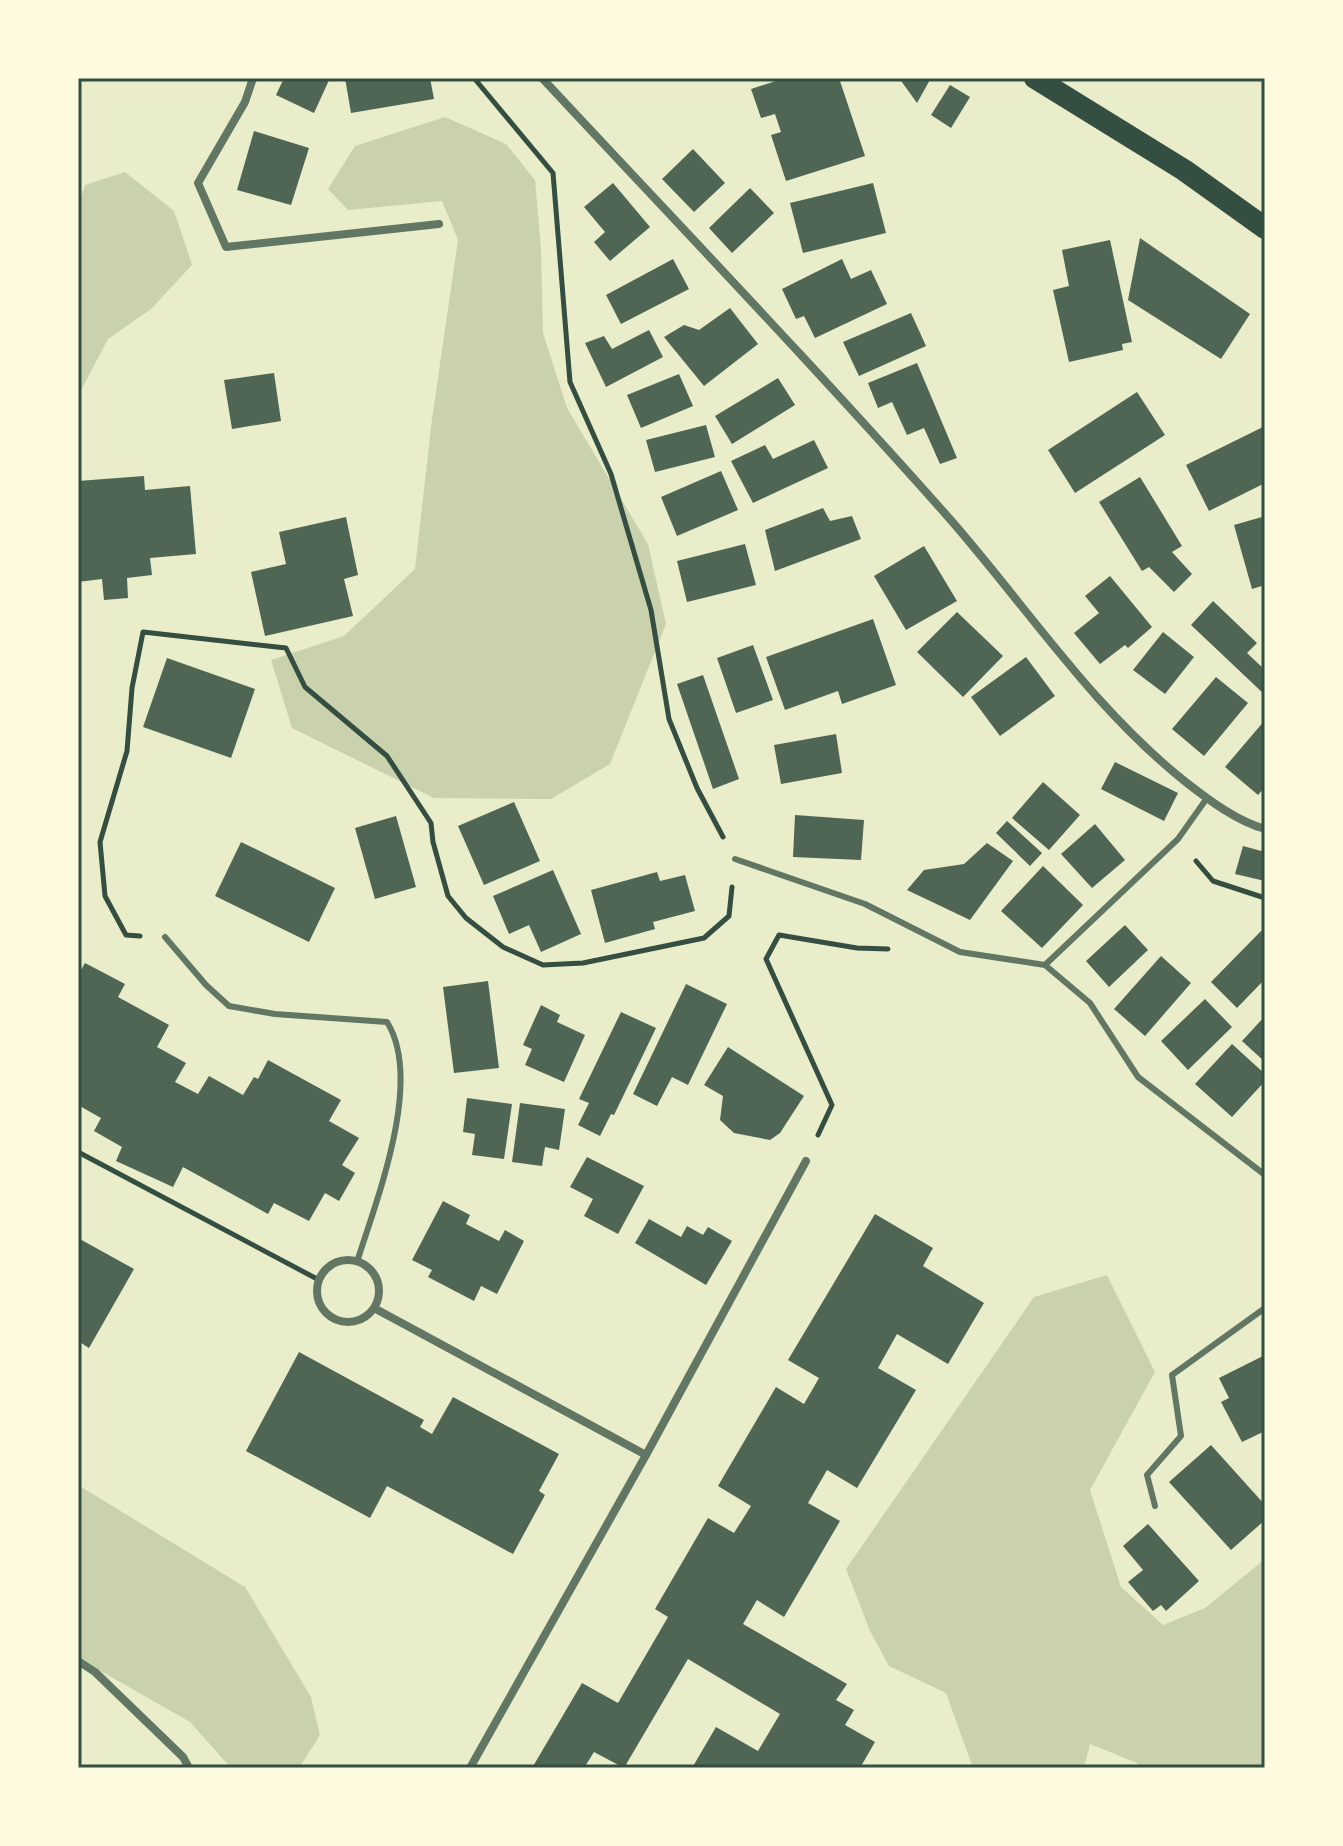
<svg xmlns="http://www.w3.org/2000/svg" width="1343" height="1846" font-family="Barlow,sans-serif">
<style>
.green{fill:#cad2ad}
.building{fill:#4f6655}
.lines{fill:none;stroke-linecap:round;stroke-linejoin:round}
.path{stroke:#344e41;stroke-width:5}
.service{stroke:#617663;stroke-width:6}
.minor{stroke:#617663;stroke-width:8}
.trunk{stroke:#344e41;stroke-width:22}
.neatline{fill:none;stroke:#344e41;stroke-width:3}
</style>
<rect width="100%" height="100%" fill="#e9edc9"/>
<path class="green" d="M 445,117 L 506,144 L 535,180 L 541,249 L 543,333 L 567,408 L 648,544 L 666,624 L 610,764 L 551,799 L 434,798 L 292,728 L 271,660 L 344,636 L 415,569 L 432,419 L 458,240 L 442,201 L 348,210 L 328,189 L 355,146 Z
M 125,172 L 174,211 L 192,265 L 151,309 L 108,339 L 78,396 L 78,207 L 85,185 Z
M 1107,1275 L 1155,1372 L 1090,1490 L 1121,1587 L 1163,1625 L 1205,1608 L 1265,1559 L 1265,1768 L 1139,1768 L 1137,1763 L 1090,1744 L 1084,1768 L 973,1768 L 946,1693 L 889,1666 L 870,1631 L 846,1569 L 1034,1297 Z
M 78,1485 L 245,1587 L 311,1697 L 320,1735 L 299,1768 L 231,1768 L 190,1722 L 78,1658 Z"/>
<path class="building" d="M 284,78 L 330,78 L 314,113 L 276,95 Z
M 345,78 L 430,78 L 434,99 L 351,113 Z
M 785,78 L 839,78 L 865,156 L 786,181 L 771,135 L 781,132 L 775,114 L 761,118 L 751,89 Z
M 899,78 L 931,78 L 917,103 Z
M 950,85 L 970,97 L 951,128 L 931,115 Z
M 254,131 L 309,148 L 291,205 L 237,190 Z
M 693,149 L 725,183 L 694,212 L 662,179 Z
M 613,183 L 650,227 L 610,261 L 594,242 L 605,232 L 584,207 Z
M 873,183 L 886,233 L 803,253 L 790,203 Z
M 750,188 L 774,213 L 732,253 L 709,228 Z
M 1140,238 L 1250,314 L 1221,359 L 1128,300 Z
M 1110,240 L 1132,342 L 1122,344 L 1123,350 L 1069,362 L 1053,290 L 1069,286 L 1062,250 Z
M 673,259 L 689,289 L 621,324 L 606,295 Z
M 842,259 L 851,279 L 871,270 L 887,304 L 815,338 L 804,316 L 796,319 L 782,289 Z
M 730,308 L 758,344 L 704,386 L 664,337 L 684,325 L 699,330 Z
M 911,313 L 926,346 L 859,376 L 843,342 Z
M 649,330 L 663,357 L 606,387 L 585,343 L 604,336 L 612,349 Z
M 917,363 L 957,458 L 940,464 L 924,428 L 907,435 L 892,402 L 878,408 L 868,383 Z
M 274,373 L 281,421 L 232,429 L 224,380 Z
M 679,374 L 693,406 L 641,428 L 627,395 Z
M 778,378 L 795,405 L 732,444 L 715,416 Z
M 1137,392 L 1165,435 L 1075,493 L 1048,450 Z
M 706,425 L 715,457 L 655,472 L 646,440 Z
M 1265,426 L 1265,483 L 1209,511 L 1186,465 Z
M 814,440 L 828,468 L 753,503 L 731,461 L 765,445 L 773,459 Z
M 721,471 L 738,510 L 677,536 L 661,497 Z
M 144,476 L 145,490 L 190,486 L 196,554 L 150,558 L 152,575 L 127,578 L 128,598 L 104,600 L 102,579 L 78,582 L 78,481 Z
M 1140,477 L 1182,546 L 1172,552 L 1192,574 L 1174,592 L 1149,567 L 1142,571 L 1099,502 Z
M 823,508 L 830,521 L 852,516 L 861,539 L 775,571 L 765,530 Z
M 346,517 L 358,575 L 344,579 L 353,616 L 265,636 L 251,572 L 286,564 L 279,532 Z
M 1262,517 L 1265,527 L 1265,585 L 1252,589 L 1234,525 Z
M 745,544 L 756,585 L 687,602 L 677,561 Z
M 924,546 L 957,601 L 906,630 L 874,576 Z
M 1110,576 L 1152,627 L 1128,648 L 1125,645 L 1100,664 L 1074,633 L 1099,613 L 1085,596 Z
M 1213,601 L 1257,643 L 1247,653 L 1265,670 L 1265,695 L 1191,625 Z
M 957,612 L 1003,656 L 963,697 L 917,652 Z
M 873,619 L 896,685 L 842,704 L 838,691 L 785,710 L 766,657 Z
M 1163,632 L 1194,657 L 1165,694 L 1133,670 Z
M 753,645 L 773,700 L 736,713 L 717,658 Z
M 1026,657 L 1055,696 L 1000,736 L 971,697 Z
M 167,658 L 255,689 L 231,758 L 143,727 Z
M 703,675 L 739,779 L 713,789 L 677,684 Z
M 1216,677 L 1248,703 L 1204,756 L 1172,729 Z
M 1265,720 L 1265,787 L 1258,795 L 1225,767 Z
M 836,734 L 842,773 L 781,784 L 774,745 Z
M 1115,762 L 1178,793 L 1164,821 L 1101,789 Z
M 1043,782 L 1080,815 L 1049,850 L 1012,818 Z
M 514,802 L 540,861 L 484,885 L 458,826 Z
M 795,815 L 864,820 L 861,860 L 793,857 Z
M 396,816 L 416,887 L 375,899 L 355,828 Z
M 1007,821 L 1042,853 L 1030,866 L 996,833 Z
M 1095,824 L 1125,860 L 1092,888 L 1061,854 Z
M 241,842 L 335,888 L 309,942 L 215,896 Z
M 987,843 L 1013,861 L 970,920 L 907,890 L 924,870 L 964,864 Z
M 1243,846 L 1265,852 L 1265,881 L 1235,874 Z
M 1043,866 L 1083,905 L 1042,948 L 1001,911 Z
M 553,870 L 581,934 L 541,952 L 529,925 L 509,934 L 493,896 Z
M 657,872 L 660,881 L 685,875 L 695,911 L 653,922 L 655,929 L 605,943 L 591,890 Z
M 1125,925 L 1148,950 L 1109,987 L 1086,961 Z
M 1261,931 L 1265,934 L 1265,979 L 1237,1008 L 1211,982 Z
M 1161,956 L 1191,983 L 1145,1036 L 1114,1009 Z
M 85,963 L 125,984 L 118,997 L 169,1025 L 157,1047 L 186,1063 L 175,1082 L 198,1094 L 209,1076 L 243,1095 L 254,1077 L 258,1079 L 268,1060 L 341,1100 L 329,1121 L 359,1138 L 342,1165 L 355,1173 L 339,1201 L 325,1193 L 309,1221 L 274,1203 L 268,1214 L 183,1167 L 173,1187 L 116,1161 L 122,1147 L 94,1131 L 101,1118 L 78,1105 L 78,975 Z
M 488,981 L 499,1068 L 454,1073 L 443,987 Z
M 686,984 L 727,1004 L 688,1085 L 672,1077 L 657,1106 L 633,1094 Z
M 1205,999 L 1232,1027 L 1188,1070 L 1161,1041 Z
M 541,1005 L 560,1015 L 557,1022 L 585,1035 L 564,1082 L 525,1065 L 532,1049 L 523,1045 Z
M 621,1012 L 656,1028 L 614,1115 L 611,1114 L 600,1136 L 578,1125 L 589,1103 L 579,1099 Z
M 1265,1016 L 1265,1062 L 1242,1041 Z
M 1232,1044 L 1265,1074 L 1265,1081 L 1232,1117 L 1195,1084 Z
M 728,1047 L 804,1096 L 780,1133 L 770,1140 L 734,1133 L 720,1120 L 723,1096 L 704,1085 Z
M 467,1098 L 512,1104 L 504,1159 L 472,1155 L 475,1134 L 463,1132 Z
M 520,1103 L 565,1109 L 559,1150 L 545,1147 L 542,1166 L 512,1162 Z
M 587,1157 L 644,1186 L 618,1234 L 584,1216 L 593,1199 L 570,1187 Z
M 443,1201 L 470,1215 L 466,1224 L 499,1241 L 505,1230 L 524,1241 L 497,1294 L 481,1286 L 474,1301 L 428,1277 L 432,1270 L 412,1260 Z
M 875,1214 L 933,1248 L 923,1266 L 984,1303 L 948,1364 L 897,1334 L 878,1368 L 916,1390 L 857,1488 L 827,1470 L 808,1503 L 840,1521 L 784,1617 L 757,1600 L 743,1624 L 847,1684 L 836,1700 L 854,1710 L 845,1725 L 875,1742 L 860,1768 L 692,1768 L 716,1727 L 758,1751 L 780,1714 L 688,1659 L 624,1768 L 594,1752 L 584,1768 L 532,1768 L 582,1683 L 618,1703 L 668,1617 L 655,1609 L 708,1518 L 734,1533 L 751,1506 L 718,1486 L 776,1387 L 804,1404 L 819,1378 L 788,1360 Z
M 649,1219 L 681,1237 L 687,1226 L 703,1235 L 708,1227 L 732,1241 L 706,1285 L 635,1243 Z
M 78,1238 L 134,1269 L 89,1348 L 78,1341 Z
M 299,1352 L 424,1420 L 420,1427 L 432,1434 L 453,1397 L 559,1454 L 539,1491 L 545,1495 L 513,1554 L 387,1486 L 370,1518 L 246,1451 Z
M 1265,1355 L 1265,1431 L 1242,1442 L 1221,1402 L 1229,1398 L 1219,1378 Z
M 1211,1445 L 1265,1505 L 1265,1520 L 1231,1550 L 1169,1482 Z
M 1148,1524 L 1199,1581 L 1166,1611 L 1161,1605 L 1153,1611 L 1128,1582 L 1143,1570 L 1123,1546 Z"/>
<g class="lines">
<path class="path" d="M 474,78 L 553,173 L 570,382 L 611,474 L 651,610 L 669,719 L 697,788 L 723,837
M 1196,861 L 1213,881 L 1265,898
M 140,936 L 126,935 L 105,896 L 100,842 L 127,751 L 132,688 L 143,632 L 286,648 L 305,687 L 387,756 L 431,823 L 433,842 L 448,896 L 466,918 L 503,947 L 543,965 L 583,963 L 704,938 L 729,916 L 732,887
M 818,1135 L 832,1105 L 766,959 L 779,935 L 857,948 L 888,949
M 78,1152 L 319,1280"/>
<path class="service" d="M 735,859 L 865,904 L 960,952 L 1045,965 L 1090,1003 L 1138,1077 L 1265,1175
M 165,937 L 206,985 L 229,1006 L 275,1014 L 387,1022 C 424,1081 376,1201 357,1262
M 1045,965 L 1178,839 L 1207,798
M 1155,1506 L 1147,1475 L 1181,1436 L 1172,1375 L 1265,1308"/>
<path class="minor" d="M 253,78 L 245,102 L 198,183 L 226,247 L 439,224
M 542,78 C 678,224 817,369 949,518 C 1027,607 1093,709 1187,783 C 1210,801 1237,821 1265,829
M317 1291a31 31 0 1 1 62 0a31 31 0 1 1-62 0Z
M 374,1308 L 646,1455 L 806,1161
M 78,1661 L 95,1672 L 183,1757 L 189,1768
M 470,1768 L 646,1455"/>
<path class="trunk" d="M 1035,78 L 1184,170 L 1265,228"/>
</g>
<rect width="1343" height="1846" fill="none" stroke="#fefae0" stroke-width="160"/>
<rect x="80" y="80" width="1183" height="1686" class="neatline"/>
</svg>
